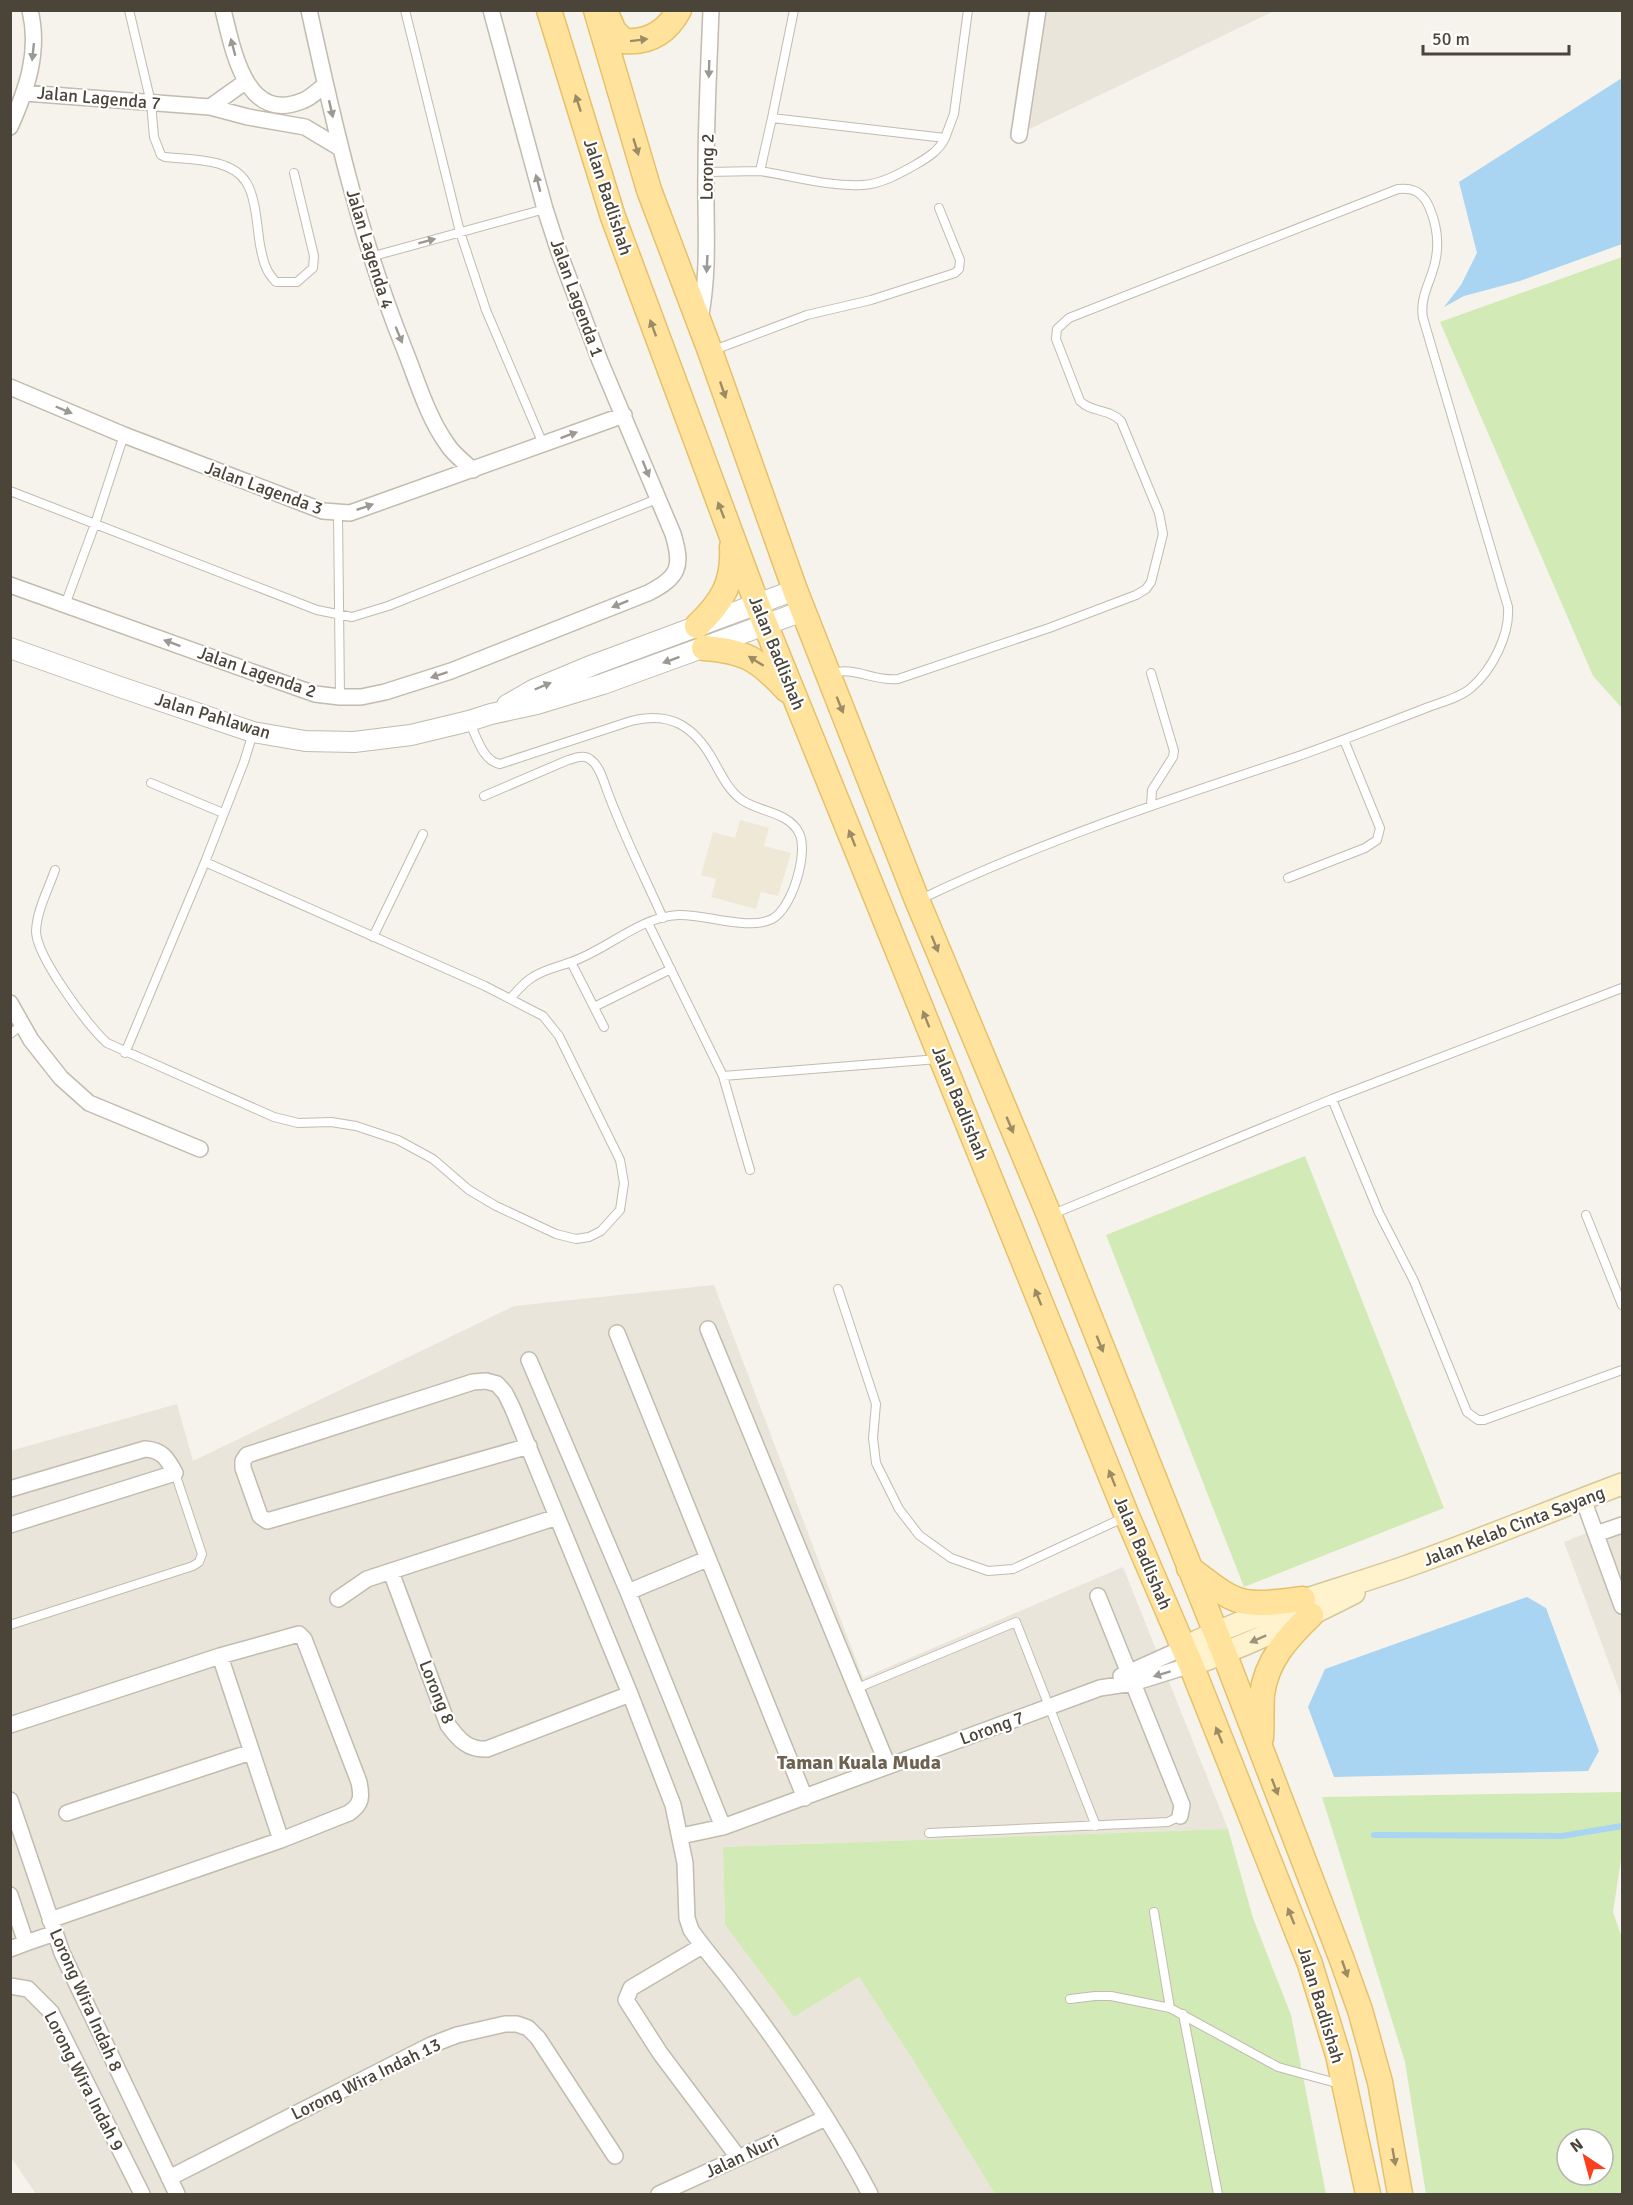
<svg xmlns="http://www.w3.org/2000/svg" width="1633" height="2205" font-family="Signika,sans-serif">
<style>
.residential{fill:#eae5da}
.education{fill:#efe8d6}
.green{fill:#d2eab5;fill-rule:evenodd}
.water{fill:#a9d4f2}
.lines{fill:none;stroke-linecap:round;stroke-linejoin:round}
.stream{stroke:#a9d4f2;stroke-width:6}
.service-casing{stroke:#c2bbae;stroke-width:10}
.minor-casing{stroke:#c2bbae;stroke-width:18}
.tertiary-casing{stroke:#c2bbae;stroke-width:22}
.secondary-casing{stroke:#d6c79b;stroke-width:24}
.primary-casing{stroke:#e6c16a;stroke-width:27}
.service{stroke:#fff;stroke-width:8}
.minor{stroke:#fff;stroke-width:15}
.tertiary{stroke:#fff;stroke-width:20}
.secondary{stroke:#fff3cd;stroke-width:21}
.primary{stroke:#ffe39c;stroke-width:24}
.oneway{fill:#9c8c66}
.oneway2{fill:#9c9892}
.oneway3{fill:#9c937c}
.labels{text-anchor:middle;stroke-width:4.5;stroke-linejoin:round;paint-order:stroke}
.street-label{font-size:18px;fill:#4b4439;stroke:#fff}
.neighbourhood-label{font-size:20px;font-weight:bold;fill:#6e6250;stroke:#fff}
</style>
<rect width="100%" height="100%" fill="#f6f3ec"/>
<path class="residential" d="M 1028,11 L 1274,11 L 1009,139 Z
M 714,1285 L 863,1678 L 1123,1567 L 1228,1829 L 723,1847 L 725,1925 L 794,2017 L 859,1977 L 913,2060 L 995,2194 L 36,2194 L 10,2156 L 10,1451 L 177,1404 L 193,1461 L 514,1306 Z
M 1622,1519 L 1622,1698 L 1564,1542 Z"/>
<path class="education" d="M 740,820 L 769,828 L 764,846 L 791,853 L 778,896 L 761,892 L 756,909 L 711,897 L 716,879 L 701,875 L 713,832 L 735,838 Z"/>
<path class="green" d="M 1622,257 L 1622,708 L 1593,676 L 1440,322 Z
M 1305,1156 L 1444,1508 L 1244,1587 L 1106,1235 Z
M 1622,1792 L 1622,1853 L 1613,1912 L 1622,1938 L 1622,2194 L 1426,2194 L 1405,2062 L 1322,1797 ZM 1567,2139 L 1603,2139 L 1603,2175 L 1567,2175 Z
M 1228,1829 L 1253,1918 L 1291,2015 L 1326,2194 L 995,2194 L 913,2060 L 859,1977 L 794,2017 L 725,1925 L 723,1847 Z"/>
<path class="water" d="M 1622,78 L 1622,244 L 1520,281 L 1464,296 L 1444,307 L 1461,285 L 1477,253 L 1459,182 Z
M 1527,1597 L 1546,1608 L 1599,1751 L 1588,1771 L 1334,1777 L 1308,1707 L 1325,1669 Z"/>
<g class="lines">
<path class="stream" d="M 1374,1835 L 1562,1836 L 1622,1826"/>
<defs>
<path id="service" d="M 129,10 L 151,103 L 154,137 L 161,155 L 165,157 C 191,160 231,158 246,182 C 256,197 257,227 260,245 C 263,260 265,271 276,282 L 297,282 L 313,268 L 314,256 L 294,173
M 405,10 L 460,232 L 486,310 L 543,444
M 772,118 L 794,10
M 760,171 C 793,176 829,187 863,185 C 881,184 899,174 915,165 C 927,158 939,151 945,138
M 706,172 L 760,171 L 772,118 L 945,138 L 954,114 L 968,10
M 370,257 L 545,209
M 714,350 L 807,315 L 871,300 L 955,273 L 959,269 L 960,260 L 939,208
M 10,491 L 317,610 L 352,617 L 388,606 L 657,499
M 338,513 L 340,697
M 65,605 L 95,524 L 124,435
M 1151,673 L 1174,751 L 1173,757 L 1152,790 L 1151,806
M 830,674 C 853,665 874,682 898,679 L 1049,628 L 1136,595 L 1146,589 L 1151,582 L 1163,534 L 1159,513 L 1121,421 C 1108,408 1092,413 1080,401 L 1056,339 L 1057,329 L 1069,318 L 1398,189 C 1415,187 1424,194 1430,209 C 1439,231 1440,251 1432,273 C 1427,288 1420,301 1423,318 L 1508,607 C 1510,635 1492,670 1471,688 C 1458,699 1437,703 1421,710 C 1379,726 1336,743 1293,758 C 1167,800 1039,842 919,900
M 470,723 C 477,738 483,761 500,764 L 631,721 C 670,711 694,726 713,760 C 721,774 728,790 742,800 C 759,812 789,812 799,833 C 809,852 792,909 772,919 C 748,931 706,914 678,915 C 639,917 607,950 571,962 C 558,967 545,969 533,977 C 524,982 517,991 510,999
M 151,783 L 223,813
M 484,796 L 568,760 C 576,758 584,754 591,760 C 600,766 604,783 608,793 C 624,836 644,876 663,918
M 55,870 C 48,890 37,910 36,931 C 36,956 88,1026 107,1043 L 274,1117 L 298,1123 L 331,1122 L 356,1126 L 398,1140 L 433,1159 L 469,1190 L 496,1206 L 556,1234 L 576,1239 L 589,1237 L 601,1231 L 620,1210 L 624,1183 L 620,1160 L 559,1036 L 543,1016 L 485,986 L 205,862
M 1288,878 L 1365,848 L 1377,840 L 1380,828 L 1344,740
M 648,923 L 723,1076 L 938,1059
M 373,937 L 423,834
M 571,962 L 604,1027
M 594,1007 L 671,969
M 10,1034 L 22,1025
M 125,1053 L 205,862 L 244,762 L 253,733
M 723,1076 L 750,1170
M 1332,1099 L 1379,1213 L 1414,1281 L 1467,1412 L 1478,1420 L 1484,1420 L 1622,1370
M 1053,1214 L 1332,1099 L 1622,988
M 1586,1215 L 1622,1305
M 838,1289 L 876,1404 L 873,1438 L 876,1463 L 899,1509 L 919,1535 L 951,1558 L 988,1571 L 1013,1569 L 1123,1518
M 10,1625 L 193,1566 L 199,1562 L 202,1554 L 175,1473
M 855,1689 L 1016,1622 L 1096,1826
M 929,1833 L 1168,1822 L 1180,1816
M 1154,1912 L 1170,2008
M 1070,1999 L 1095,1996 L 1111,1996 L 1170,2008 L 1278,2067 L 1340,2084
M 1183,2014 L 1218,2194"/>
<path id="minor" d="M 223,10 C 233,49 245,124 302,101 C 311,98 318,90 325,85
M 309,10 C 334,125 360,239 404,348 C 417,380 427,416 447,444 C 453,454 464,462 473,470
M 25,93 L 210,107 L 248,117 L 305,127 L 340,148
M 210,107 L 245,82
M 10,127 C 27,89 40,52 30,10
M 1019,135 L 1038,10
M 700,319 C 710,270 705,221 706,172 C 706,118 709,64 711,10
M 10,387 L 124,435 L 323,511 L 350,513 L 624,415
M 10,585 L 261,675 L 315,694 L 340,697 L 361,697 L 385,692 L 451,671 L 648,593 C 679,577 683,567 673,534 L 600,361 L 559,252 L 545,209 L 491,10
M 10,1003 L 31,1040 L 61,1078 L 89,1103 L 200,1149
M 708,1329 L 888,1766
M 617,1333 L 805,1798
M 529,1360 L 628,1592 L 723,1827
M 529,1446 L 267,1521 L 260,1516 L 243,1468 L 243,1461 L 247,1455 L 473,1382 L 486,1381 L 497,1384 L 505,1393 L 512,1407 L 630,1694 L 673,1805 L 685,1863 L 687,1918 L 691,1930 C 702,1946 715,1961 727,1976 C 780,2045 830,2118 870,2194
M 10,1489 L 145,1449 C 162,1450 167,1458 175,1473 L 10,1525
M 1583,1499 L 1622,1606
M 1596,1534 L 1622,1525
M 391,1572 L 448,1725 C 459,1740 468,1750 487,1749 L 630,1694
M 628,1592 L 707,1559
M 1098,1596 L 1182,1805 L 1180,1816
M 338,1599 L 367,1579 L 557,1517
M 220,1656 L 281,1840
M 1121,1676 L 1183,1648
M 10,1725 L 220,1656 L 299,1634 L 304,1639 L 359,1782 C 362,1797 362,1804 349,1813 L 281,1840 L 50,1920
M 10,1800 L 62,1953 L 177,2194
M 67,1813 L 251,1752
M 681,1836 L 723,1827 L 1100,1688 L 1133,1683 L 1191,1665
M 10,1895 L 26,1943 L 10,1949
M 26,1943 L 55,1933
M 702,1946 L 631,1988 L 626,2000 L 660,2053 L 738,2157
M 10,1986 L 28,1989 L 51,2012 L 142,2194
M 169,2178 L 431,2045 L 457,2035 L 505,2024 L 517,2024 L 528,2028 L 538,2038 L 615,2156
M 659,2194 L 826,2118"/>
<path id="tertiary" d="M 10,648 L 120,687 L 253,732 L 305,741 L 354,742 L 411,735 L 469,721 L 491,714 L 537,704 L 603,684 L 803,611
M 507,705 L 533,690 L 593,665 L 795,590"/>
<path id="secondary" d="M 1183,1648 C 1254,1612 1330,1593 1405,1567 C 1478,1541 1550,1511 1622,1484
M 1191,1665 C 1247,1646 1301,1620 1354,1593"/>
<path id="primary" d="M 549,10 L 613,217 L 757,604 L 1127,1516 L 1191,1665 L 1310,1964 L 1338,2055 L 1368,2194
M 596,10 L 649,190 L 710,351 L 795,590 L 917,900 L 1049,1215 L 1224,1653 L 1342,1960 L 1360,2010 L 1380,2082 L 1400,2194
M 606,13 L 614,31 L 624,41 C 649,43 667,32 679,10
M 697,626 C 722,602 734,583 732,547
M 704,648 C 746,651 759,660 787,690
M 1189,1568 C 1206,1580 1226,1599 1246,1602 C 1265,1605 1285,1601 1303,1599
M 1261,1738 C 1262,1724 1261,1709 1262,1695 C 1266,1661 1287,1638 1311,1615"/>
</defs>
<use href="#service" class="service-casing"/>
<use href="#minor" class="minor-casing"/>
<use href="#tertiary" class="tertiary-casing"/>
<use href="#secondary" class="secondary-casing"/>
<use href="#primary" class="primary-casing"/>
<use href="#service" class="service"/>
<use href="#minor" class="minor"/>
<use href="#tertiary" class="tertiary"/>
<use href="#secondary" class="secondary"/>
<use href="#primary" class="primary"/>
</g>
<defs><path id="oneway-solid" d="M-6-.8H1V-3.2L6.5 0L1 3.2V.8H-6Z" transform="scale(1.5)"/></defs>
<g class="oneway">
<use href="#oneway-solid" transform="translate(639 40) rotate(-7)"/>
<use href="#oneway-solid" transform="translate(578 103) rotate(-108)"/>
<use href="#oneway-solid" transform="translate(636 147) rotate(73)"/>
<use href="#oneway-solid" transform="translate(653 328) rotate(-110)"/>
<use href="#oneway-solid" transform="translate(723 390) rotate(71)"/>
<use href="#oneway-solid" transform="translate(721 510) rotate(-111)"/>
<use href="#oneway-solid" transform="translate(756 661) rotate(-148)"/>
<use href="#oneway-solid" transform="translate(840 705) rotate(68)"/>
<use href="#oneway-solid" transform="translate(852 838) rotate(-112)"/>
<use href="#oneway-solid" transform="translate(935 944) rotate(68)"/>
<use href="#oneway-solid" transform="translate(926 1019) rotate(-112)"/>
<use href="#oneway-solid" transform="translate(1010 1125) rotate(67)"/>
<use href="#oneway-solid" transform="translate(1038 1297) rotate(-112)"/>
<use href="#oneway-solid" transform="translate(1100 1344) rotate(68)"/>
<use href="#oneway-solid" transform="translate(1112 1478) rotate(-112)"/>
<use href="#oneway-solid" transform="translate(1219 1735) rotate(-112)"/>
<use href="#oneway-solid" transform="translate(1275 1787) rotate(69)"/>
<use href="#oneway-solid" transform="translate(1291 1916) rotate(-112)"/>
<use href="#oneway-solid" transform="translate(1345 1969) rotate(71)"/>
<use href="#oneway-solid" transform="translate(1394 2157) rotate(80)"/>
</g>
<g class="oneway2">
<use href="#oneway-solid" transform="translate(233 47) rotate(-105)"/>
<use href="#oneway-solid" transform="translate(33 52) rotate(96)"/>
<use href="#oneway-solid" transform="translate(709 69) rotate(92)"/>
<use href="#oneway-solid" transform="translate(331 109) rotate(77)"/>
<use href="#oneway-solid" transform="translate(538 183) rotate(-105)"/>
<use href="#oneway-solid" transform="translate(427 241) rotate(-15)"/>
<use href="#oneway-solid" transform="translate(707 264) rotate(93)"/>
<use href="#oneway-solid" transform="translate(399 335) rotate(68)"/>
<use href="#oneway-solid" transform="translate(64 410) rotate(23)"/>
<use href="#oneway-solid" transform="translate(569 435) rotate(-20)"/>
<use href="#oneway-solid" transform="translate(646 469) rotate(68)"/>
<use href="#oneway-solid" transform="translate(365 507) rotate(-19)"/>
<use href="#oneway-solid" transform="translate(620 604) rotate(158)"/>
<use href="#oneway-solid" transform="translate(172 643) rotate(-160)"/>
<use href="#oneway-solid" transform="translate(671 660) rotate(160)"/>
<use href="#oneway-solid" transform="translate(439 675) rotate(162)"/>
<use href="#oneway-solid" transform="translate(543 686) rotate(-23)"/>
<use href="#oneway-solid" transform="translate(1162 1674) rotate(163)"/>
</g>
<use class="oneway3" href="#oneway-solid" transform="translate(1258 1639) rotate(156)"/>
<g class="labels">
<g class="street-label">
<text transform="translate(99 98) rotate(5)" y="6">Jalan Lagenda 7</text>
<text transform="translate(707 167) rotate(-89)" y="6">Lorong 2</text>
<text transform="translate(608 197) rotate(72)" y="6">Jalan Badlishah</text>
<text transform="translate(370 249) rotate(73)" y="6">Jalan Lagenda 4</text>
<text transform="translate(577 298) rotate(70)" y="6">Jalan Lagenda 1</text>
<text transform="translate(264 488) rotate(20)" y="6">Jalan Lagenda 3</text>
<text transform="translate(777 653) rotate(68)" y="6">Jalan Badlishah</text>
<text transform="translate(257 672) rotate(19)" y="6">Jalan Lagenda 2</text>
<text transform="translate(213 716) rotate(17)" y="6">Jalan Pahlawan</text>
<text transform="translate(960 1103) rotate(68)" y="6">Jalan Badlishah</text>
<text transform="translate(1514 1526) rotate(-21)" y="6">Jalan Kelab Cinta Sayang</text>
<text transform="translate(1143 1553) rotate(67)" y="6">Jalan Badlishah</text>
<text transform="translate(437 1692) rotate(68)" y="6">Lorong 8</text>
<text transform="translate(992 1728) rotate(-20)" y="6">Lorong 7</text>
<text transform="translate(86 2000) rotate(66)" y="6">Lorong Wira Indah 8</text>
<text transform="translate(1321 2005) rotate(73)" y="6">Jalan Badlishah</text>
<text transform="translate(366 2079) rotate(-26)" y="6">Lorong Wira Indah 13</text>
<text transform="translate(84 2081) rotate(63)" y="6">Lorong Wira Indah 9</text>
<text transform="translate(742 2156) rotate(-25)" y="6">Jalan Nuri</text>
</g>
<g class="neighbourhood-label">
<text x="859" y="1769">Taman Kuala Muda</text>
</g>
</g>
<rect width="1633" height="2205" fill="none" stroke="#4b4439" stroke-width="24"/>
<g transform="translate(1585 2157) rotate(324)"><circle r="28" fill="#ffffff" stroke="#b7b4b0" stroke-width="1.5"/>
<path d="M0-4.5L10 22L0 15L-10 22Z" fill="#fc3f1d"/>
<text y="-9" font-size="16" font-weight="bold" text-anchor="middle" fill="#4b4439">N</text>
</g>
<path d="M1423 45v9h146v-9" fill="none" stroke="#4b4439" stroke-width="3"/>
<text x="1432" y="45" font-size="18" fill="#4b4439" stroke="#ffffff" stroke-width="4.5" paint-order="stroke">50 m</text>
</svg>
